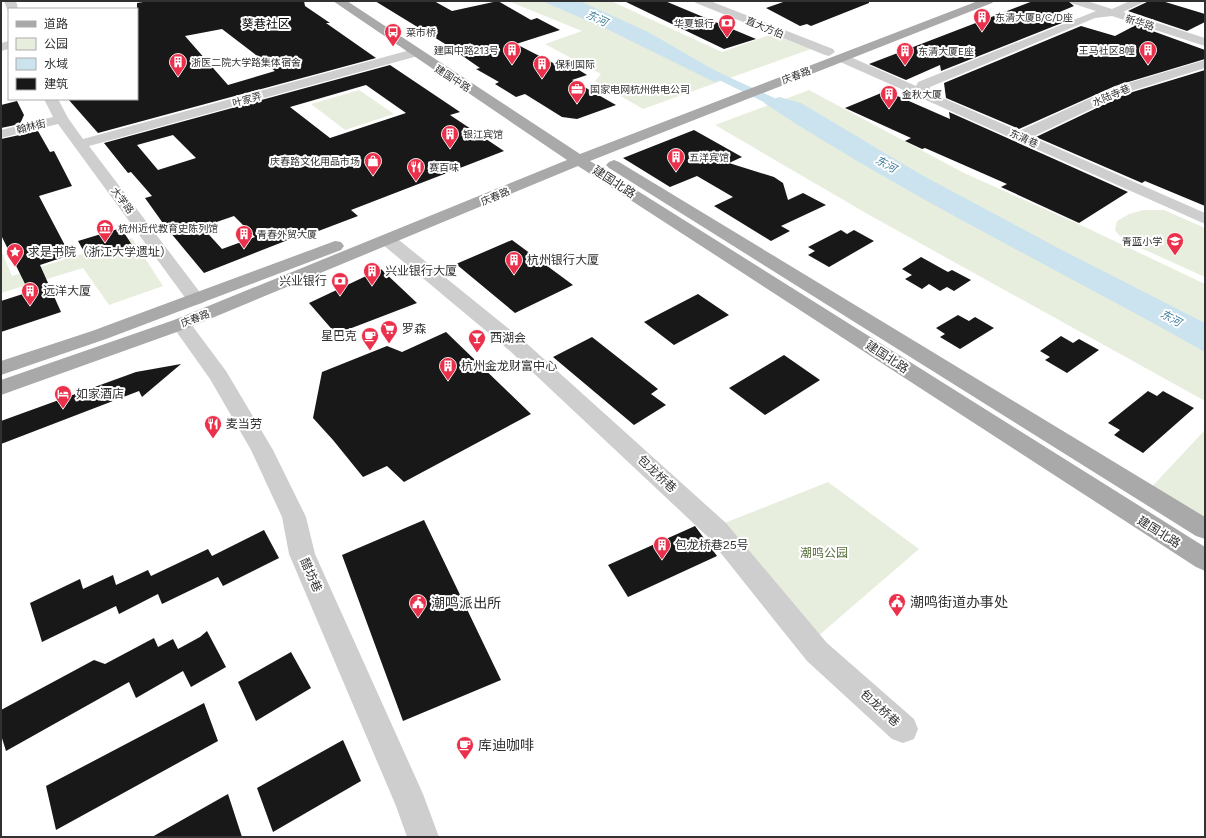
<svg xmlns="http://www.w3.org/2000/svg" width="1206" height="838" font-family="Figtree,'Noto Sans SC',sans-serif">
<style>
.green{fill:#e8eede}
.water{fill:#cae3ee}
.lines{fill:none;stroke-linecap:round;stroke-linejoin:round}
.canal{fill:#cae3ee;fill-rule:evenodd}
.building{fill:#181818;fill-rule:evenodd}
.minor{fill:#cecece;fill-rule:evenodd}
.major{fill:#a9a9a9;fill-rule:evenodd}
.labels{text-anchor:middle;stroke-width:4;stroke-linejoin:round;paint-order:stroke}
.far-poi-label{font-size:10px;fill:#313131;stroke:#fff;text-anchor:start}
.far-street-label{font-size:10px;fill:#313131;stroke:#fff}
.far-water-label{font-size:11px;font-style:italic;fill:#3b7a96;stroke:#fff}
.far-quarter-label{font-size:12px;fill:#000;stroke:#fff}
.street-label{font-size:12px;fill:#313131;stroke:#fff}
.poi-label{font-size:12px;fill:#313131;stroke:#fff;text-anchor:start}
.park-label{font-size:12px;fill:#576e3c;stroke:#fff}
.near-poi-label{font-size:14px;fill:#313131;stroke:#fff;text-anchor:start}
</style>
<rect width="100%" height="100%" fill="#fff"/>
<path class="green" d="M 508,1 L 611,1 L 722,52 L 772,34 L 811,49 L 643,109 L 595,81 L 601,74 L 545,44 L 582,31 Z
M 359,90 L 394,114 L 345,130 L 311,104 Z
M 809,90 L 964,173 L 1087,228 L 1205,284 L 1205,401 L 871,216 L 715,125 Z
M 1144,210 L 1164,210 L 1205,228 L 1205,277 L 1123,240 L 1115,230 L 1117,221 L 1129,214 Z
M 132,238 L 163,286 L 109,305 L 83,268 L 1,293 L 1,250 L 12,276 Z
M 1205,430 L 1205,529 L 1145,494 Z
M 828,482 L 919,549 L 817,637 L 722,524 Z"/>
<path class="water" d="M 542,1 L 580,1 L 648,32 L 728,78 L 714,82 L 611,31 Z
M 779,97 L 801,103 L 920,174 L 1058,248 L 1205,323 L 1205,352 C 1058,269 905,196 764,103 Z"/>
<g class="lines">
<path class="canal" d="M 703,65 L 798,109 L 800,112 L 794,116 L 790,115 L 699,70 L 697,68 L 699,66 Z"/>
</g>
<path class="building" d="M 149,1 L 304,1 L 305,6 L 330,23 L 326,23 L 376,58 L 98,133 L 68,99 L 137,99 L 137,3 ZM 222,29 L 260,58 L 258,58 L 275,71 L 228,85 L 185,36 Z
M 375,1 L 434,1 L 452,11 L 498,1 L 531,20 L 537,18 L 560,30 L 516,44 L 557,65 L 566,62 L 587,75 L 572,80 L 616,105 L 577,119 L 562,117 L 525,94 L 516,97 L 495,84 L 499,82 L 476,69 L 480,68 L 454,50 L 455,50 Z
M 624,1 L 665,1 L 756,39 L 724,49 Z
M 786,1 L 869,1 L 869,3 L 811,26 L 807,24 L 800,26 L 766,8 Z
M 1033,1 L 1068,1 L 1074,6 L 1050,16 L 1067,21 L 941,71 L 940,65 L 906,80 L 869,64 Z
M 1149,1 L 1162,1 L 1205,14 L 1205,22 L 1187,31 L 1128,11 Z
M 1136,25 L 1205,50 L 1205,59 L 1115,86 L 1019,129 L 946,98 L 944,83 L 1081,26 L 1115,36 Z
M 390,65 L 460,112 L 450,115 L 504,151 L 351,210 L 358,216 L 300,238 L 298,236 L 204,273 L 165,226 L 145,198 L 152,196 L 131,172 L 128,173 L 104,143 ZM 366,85 L 406,113 L 330,138 L 290,107 ZM 173,135 L 196,158 L 158,170 L 137,145 ZM 234,216 L 255,237 L 222,249 L 202,227 Z
M 1205,70 L 1205,206 L 1145,181 L 1142,183 L 1036,137 L 1126,94 Z
M 886,91 L 950,119 L 949,112 L 1128,192 L 1079,223 L 1001,187 L 1007,184 L 925,148 L 922,149 L 905,141 L 911,138 L 845,108 Z
M 17,101 L 24,115 L 20,124 L 1,128 L 1,105 Z
M 694,130 L 742,157 L 729,163 L 774,177 L 783,183 L 788,200 L 803,193 L 826,205 L 781,226 L 790,231 L 771,241 L 714,206 L 733,197 L 697,176 L 670,187 L 623,158 Z
M 38,131 L 50,152 L 54,151 L 72,186 L 39,196 L 70,255 L 40,265 L 61,312 L 1,332 L 1,301 L 29,292 L 1,235 L 1,139 Z
M 121,228 L 132,245 L 88,259 L 78,241 Z
M 841,230 L 847,234 L 854,230 L 874,241 L 829,267 L 808,255 L 815,251 L 808,247 Z
M 512,240 L 573,285 L 515,313 L 456,264 Z
M 921,257 L 948,272 L 952,270 L 971,280 L 954,291 L 947,287 L 940,291 L 929,284 L 922,289 L 905,279 L 912,275 L 902,269 Z
M 381,269 L 417,303 L 336,334 L 309,303 Z
M 698,294 L 729,315 L 674,345 L 644,322 Z
M 958,315 L 969,321 L 975,317 L 994,328 L 960,349 L 940,337 L 945,334 L 936,328 Z
M 446,332 L 531,414 L 404,482 L 387,466 L 363,477 L 333,440 L 313,418 L 322,372 L 387,346 L 402,352 Z
M 1061,336 L 1073,343 L 1079,339 L 1099,350 L 1067,373 L 1045,360 L 1050,357 L 1040,351 Z
M 592,337 L 658,389 L 651,394 L 666,405 L 634,425 L 553,357 Z
M 784,355 L 820,380 L 765,415 L 729,388 Z
M 181,364 L 142,397 L 139,391 L 1,444 L 1,421 L 136,372 Z
M 1148,391 L 1157,396 L 1163,391 L 1194,408 L 1143,453 L 1114,435 L 1120,430 L 1108,423 Z
M 424,520 L 501,680 L 403,721 L 342,555 Z
M 695,526 L 717,556 L 628,597 L 608,565 Z
M 264,530 L 279,558 L 223,586 L 218,577 L 162,604 L 158,594 L 119,614 L 116,606 L 42,642 L 30,603 L 80,579 L 83,589 L 113,575 L 116,585 L 148,570 L 151,576 L 208,549 L 212,556 Z
M 207,631 L 226,667 L 191,687 L 183,671 L 136,698 L 129,682 L 6,751 L 1,735 L 1,710 L 94,660 L 105,664 L 154,638 L 158,647 L 173,639 L 178,649 L 200,637 Z
M 291,652 L 311,688 L 256,721 L 238,682 Z
M 204,703 L 218,741 L 56,830 L 46,786 Z
M 343,740 L 361,781 L 273,832 L 257,788 Z
M 228,794 L 242,837 L 152,837 Z"/>
<g class="lines">
<path class="minor" d="M 4,1 L 16,1 L 18,9 L 9,9 L 8,11 Z
M 694,1 L 710,1 L 833,49 L 835,52 L 829,56 L 825,55 L 696,3 Z
M 1069,1 L 1087,1 L 1112,9 L 1130,1 L 1146,1 L 1123,12 L 1205,38 L 1205,46 L 1112,16 L 1095,18 L 930,87 L 929,92 L 1019,131 L 1115,87 L 1205,60 L 1205,68 L 1125,93 L 1032,137 L 1205,213 L 1205,224 L 838,61 L 836,58 L 842,54 L 846,55 L 916,86 L 918,82 L 1096,11 L 1071,3 Z
M 9,41 L 9,49 L 1,51 L 1,43 Z
M 414,49 L 418,50 L 420,53 L 418,56 L 89,146 L 205,299 L 203,303 L 196,305 L 189,303 L 58,124 L 1,138 L 1,130 L 53,117 L 44,99 L 58,99 L 68,118 L 83,139 Z
M 388,235 L 394,236 L 524,341 L 726,523 L 827,643 L 914,719 L 918,729 L 914,739 L 903,743 L 892,739 L 807,661 L 708,537 L 510,351 L 382,244 L 379,240 L 382,236 Z
M 181,318 L 188,320 L 226,371 L 273,450 L 306,517 L 315,554 L 423,794 L 439,837 L 407,837 L 396,806 L 289,554 L 282,517 L 251,450 L 210,379 L 171,324 L 174,320 Z"/>
<path class="major" d="M 333,1 L 347,1 L 580,154 L 978,1 L 994,1 L 992,3 L 590,161 L 1205,547 L 1205,571 L 1196,567 L 578,166 L 188,328 L 1,395 L 1,380 L 174,320 L 567,160 Z
M 614,160 L 619,162 L 1205,517 L 1205,539 L 1196,536 L 609,168 L 606,165 L 609,162 Z
M 335,241 L 341,242 L 344,246 L 341,250 L 106,339 L 1,375 L 1,361 L 92,331 Z"/>
</g>
<defs>
<symbol id="building-pin" viewBox="-11 -11 22 30"><path d="M0 17L-7.5 6A9.5 9.5 0 1 1 7.5 6Z" fill="#eb304c" stroke="#fff"/><path d="M-4-6H4V6H1V3H-1V6H-4ZM-2.5-4.3h1.7v1.8h-1.7ZM.8-4.3h1.7v1.8H.8ZM-2.5-1h1.7V.8h-1.7ZM.8-1h1.7V.8H.8Z" fill="#fff"/></symbol>
<symbol id="bank-pin" viewBox="-11 -11 22 30"><path d="M0 17L-7.5 6A9.5 9.5 0 1 1 7.5 6Z" fill="#eb304c" stroke="#fff"/><path d="M-6-4H6V4H-6ZM0-2.3a2.3 2.3 0 1 0 0 4.6a2.3 2.3 0 1 0 0-4.6Z" fill="#fff"/></symbol>
<symbol id="bus-pin" viewBox="-11 -11 22 30"><path d="M0 17L-7.5 6A9.5 9.5 0 1 1 7.5 6Z" fill="#eb304c" stroke="#fff"/><path d="M-5-6H5V4H4V6H2V4H-2V6H-4V4H-5ZM-3.5-4V0h7V-4ZM-3.5 1.2v1.5H-2V1.2ZM2 1.2v1.5H3.5V1.2Z" fill="#fff"/></symbol>
<symbol id="office-pin" viewBox="-11 -11 22 30"><path d="M0 17L-7.5 6A9.5 9.5 0 1 1 7.5 6Z" fill="#eb304c" stroke="#fff"/><path d="M-6-3h4V-5.5h4V-3h4V5H-6ZM-1-4.5V-3h2v-1.5ZM-6 0V1H6V0Z" fill="#fff"/></symbol>
<symbol id="shop-pin" viewBox="-11 -11 22 30"><path d="M0 17L-7.5 6A9.5 9.5 0 1 1 7.5 6Z" fill="#eb304c" stroke="#fff"/><path d="M-5-2.5h2.3a2.7 3.5 0 0 1 5.4 0H5L5.5 6h-11ZM-1.5-2.5h3a1.5 2.3 0 0 0-3 0Z" fill="#fff"/></symbol>
<symbol id="restaurant-pin" viewBox="-11 -11 22 30"><path d="M0 17L-7.5 6A9.5 9.5 0 1 1 7.5 6Z" fill="#eb304c" stroke="#fff"/><path d="M-5-6h1v4h1v-4h1v4h1v-4h1v5L-1.5 .5V6h-2V.5L-5-1ZM5-6V6H3V1.5H1.5Q1.5-4 5-6Z" fill="#fff"/></symbol>
<symbol id="museum-pin" viewBox="-11 -11 22 30"><path d="M0 17L-7.5 6A9.5 9.5 0 1 1 7.5 6Z" fill="#eb304c" stroke="#fff"/><path d="M0-6L6-3V-2H-6V-3ZM-5-1h2V3h-2ZM-1-1h2V3h-2ZM3-1h2V3H3ZM-6 4H6V6H-6Z" fill="#fff"/></symbol>
<symbol id="school-pin" viewBox="-11 -11 22 30"><path d="M0 17L-7.5 6A9.5 9.5 0 1 1 7.5 6Z" fill="#eb304c" stroke="#fff"/><path d="M0-5L7-2L0 1L-7-2ZM-4 1L0 2.5L4 1V4Q0 6-4 4Z" fill="#fff"/></symbol>
<symbol id="sight-pin" viewBox="-11 -11 22 30"><path d="M0 17L-7.5 6A9.5 9.5 0 1 1 7.5 6Z" fill="#eb304c" stroke="#fff"/><path d="M0-6L1.8-2.2L6-1.7L2.9 1.2L3.7 5.4L0 3.3L-3.7 5.4L-2.9 1.2L-6-1.7L-1.8-2.2Z" fill="#fff"/></symbol>
<symbol id="supermarket-pin" viewBox="-11 -11 22 30"><path d="M0 17L-7.5 6A9.5 9.5 0 1 1 7.5 6Z" fill="#eb304c" stroke="#fff"/><path d="M-6-5.5h2.5l.6 2H6L4.5 2H-2.5L-4.4-4H-6ZM-1.5 3.2a1.3 1.3 0 1 0 .1 0ZM3 3.2a1.3 1.3 0 1 0 .1 0Z" fill="#fff"/></symbol>
<symbol id="cafe-pin" viewBox="-11 -11 22 30"><path d="M0 17L-7.5 6A9.5 9.5 0 1 1 7.5 6Z" fill="#eb304c" stroke="#fff"/><path d="M-5.5-4.5H6V0H3Q3 3.5 0 3.5H-2.5Q-5.5 3.5-5.5 0ZM3-3.2v2h1.7v-2ZM-6 4.5H4V6H-6Z" fill="#fff"/></symbol>
<symbol id="bar-pin" viewBox="-11 -11 22 30"><path d="M0 17L-7.5 6A9.5 9.5 0 1 1 7.5 6Z" fill="#eb304c" stroke="#fff"/><path d="M-6-5H6L.8 .8V4.5H3.5V6h-7V4.5H-.8V.8Z" fill="#fff"/></symbol>
<symbol id="hotel-pin" viewBox="-11 -11 22 30"><path d="M0 17L-7.5 6A9.5 9.5 0 1 1 7.5 6Z" fill="#eb304c" stroke="#fff"/><path d="M-6-4.5h1.5V1H6V5H4.5V3h-9V5H-6ZM-4 0a1.8 1.8 0 1 1 3.6 0ZM.5 0V-2.5h3Q6-2.5 6 0Z" fill="#fff"/></symbol>
<symbol id="civic-pin" viewBox="-11 -11 22 30"><path d="M0 17L-7.5 6A9.5 9.5 0 1 1 7.5 6Z" fill="#eb304c" stroke="#fff"/><path d="M-.6-6.5H3V-4.5H.6V-3L4-1V1h2V6H-6V1h2V-1L-.6-3ZM-1.2 2.5V6h2.4V2.5Z" fill="#fff"/></symbol>
</defs>
<g fill-rule="evenodd">
<use href="#building-pin" x="972" y="7" width="20" height="27"/>
<use href="#bank-pin" x="717" y="13" width="20" height="27"/>
<use href="#bus-pin" x="383" y="22" width="20" height="27"/>
<use href="#building-pin" x="502" y="40" width="20" height="27"/>
<use href="#building-pin" x="1138" y="40" width="20" height="27"/>
<use href="#building-pin" x="895" y="41" width="20" height="27"/>
<use href="#building-pin" x="168" y="52" width="20" height="27"/>
<use href="#building-pin" x="532" y="54" width="20" height="27"/>
<use href="#office-pin" x="567" y="79" width="20" height="27"/>
<use href="#building-pin" x="879" y="84" width="20" height="27"/>
<use href="#building-pin" x="440" y="124" width="20" height="27"/>
<use href="#building-pin" x="666" y="147" width="20" height="27"/>
<use href="#shop-pin" x="363" y="151" width="20" height="27"/>
<use href="#restaurant-pin" x="406" y="157" width="20" height="27"/>
<use href="#museum-pin" x="95" y="218" width="20" height="27"/>
<use href="#building-pin" x="234" y="224" width="20" height="27"/>
<use href="#school-pin" x="1165" y="231" width="20" height="27"/>
<use href="#sight-pin" x="5" y="242" width="20" height="27"/>
<use href="#building-pin" x="504" y="250" width="20" height="27"/>
<use href="#building-pin" x="362" y="261" width="20" height="27"/>
<use href="#bank-pin" x="330" y="271" width="20" height="27"/>
<use href="#building-pin" x="20" y="281" width="20" height="27"/>
<use href="#supermarket-pin" x="379" y="319" width="20" height="27"/>
<use href="#cafe-pin" x="360" y="326" width="20" height="27"/>
<use href="#bar-pin" x="467" y="328" width="20" height="27"/>
<use href="#building-pin" x="438" y="356" width="20" height="27"/>
<use href="#hotel-pin" x="53" y="384" width="20" height="27"/>
<use href="#restaurant-pin" x="203" y="414" width="20" height="27"/>
<use href="#building-pin" x="652" y="535" width="20" height="27"/>
<use href="#civic-pin" x="887" y="592" width="20" height="27"/>
<use href="#civic-pin" x="408" y="593" width="20" height="27"/>
<use href="#cafe-pin" x="455" y="735" width="20" height="27"/>
</g>
<g class="labels">
<g class="far-poi-label">
<text x="995" y="21">东清大厦B/C/D座</text>
<text x="714" y="27" text-anchor="end">华夏银行</text>
<text x="406" y="36">菜市桥</text>
<text x="499" y="54" text-anchor="end">建国中路213号</text>
<text x="1135" y="54" text-anchor="end">王马社区8幢</text>
<text x="918" y="55">东清大厦E座</text>
<text x="191" y="66">浙医二院大学路集体宿舍</text>
<text x="555" y="68">保利国际</text>
<text x="590" y="93">国家电网杭州供电公司</text>
<text x="902" y="98">金秋大厦</text>
<text x="463" y="138">银江宾馆</text>
<text x="689" y="161">五洋宾馆</text>
<text x="360" y="165" text-anchor="end">庆春路文化用品市场</text>
<text x="429" y="171">赛百味</text>
<text x="118" y="232">杭州近代教育史陈列馆</text>
<text x="257" y="238">青春外贸大厦</text>
<text x="1162" y="245" text-anchor="end">青蓝小学</text>
</g>
<g class="far-street-label">
<text transform="translate(1140 22) rotate(17)" y="4">新华路</text>
<text transform="translate(765 27) rotate(22)" y="4">直大方伯</text>
<text transform="translate(796 75) rotate(-20)" y="4">庆春路</text>
<text transform="translate(453 78) rotate(33)" y="4">建国中路</text>
<text transform="translate(1111 95) rotate(-23)" y="4">水陆寺巷</text>
<text transform="translate(247 99) rotate(-15)" y="4">叶家弄</text>
<text transform="translate(31 126) rotate(-14)" y="4">翰林街</text>
<text transform="translate(1024 138) rotate(24)" y="4">东清巷</text>
<text transform="translate(495 196) rotate(-23)" y="4">庆春路</text>
<text transform="translate(123 200) rotate(53)" y="4">大学路</text>
<text transform="translate(195 318) rotate(-21)" y="4">庆春路</text>
</g>
<g class="far-water-label">
<text transform="translate(597 18) rotate(25)" y="4">东河</text>
<text transform="translate(886 164) rotate(29)" y="4">东河</text>
<text transform="translate(1171 318) rotate(28)" y="4">东河</text>
</g>
<g class="far-quarter-label">
<text x="266" y="28">葵巷社区</text>
</g>
<g class="street-label">
<text transform="translate(614 182) rotate(33)" y="4">建国北路</text>
<text transform="translate(887 357) rotate(33)" y="4">建国北路</text>
<text transform="translate(657 474) rotate(43)" y="4">包龙桥巷</text>
<text transform="translate(1159 532) rotate(32)" y="4">建国北路</text>
<text transform="translate(311 575) rotate(66)" y="4">醋坊巷</text>
<text transform="translate(880 708) rotate(42)" y="4">包龙桥巷</text>
</g>
<g class="poi-label">
<text x="28" y="256">求是书院（浙江大学遗址）</text>
<text x="527" y="264">杭州银行大厦</text>
<text x="385" y="275">兴业银行大厦</text>
<text x="327" y="285" text-anchor="end">兴业银行</text>
<text x="43" y="295">远洋大厦</text>
<text x="402" y="333">罗森</text>
<text x="357" y="340" text-anchor="end">星巴克</text>
<text x="490" y="342">西湖会</text>
<text x="461" y="370">杭州金龙财富中心</text>
<text x="76" y="398">如家酒店</text>
<text x="226" y="428">麦当劳</text>
<text x="675" y="549">包龙桥巷25号</text>
</g>
<g class="park-label">
<text x="824" y="557">潮鸣公园</text>
</g>
<g class="near-poi-label">
<text x="910" y="607">潮鸣街道办事处</text>
<text x="431" y="608">潮鸣派出所</text>
<text x="478" y="750">库迪咖啡</text>
</g>
</g>
<rect width="1206" height="838" fill="none" stroke="#313131" stroke-width="4"/>
<rect x="8" y="8" width="130" height="92" fill="#ffffff" stroke="#adadad"/>
<rect x="16" y="21" width="20" height="6" fill="#a9a9a9" stroke="#adadad"/>
<text x="44" y="28" font-size="12" fill="#313131">道路</text>
<rect x="16" y="38" width="20" height="12" fill="#e8eede" stroke="#adadad"/>
<text x="44" y="48" font-size="12" fill="#313131">公园</text>
<rect x="16" y="58" width="20" height="12" fill="#cae3ee" stroke="#adadad"/>
<text x="44" y="68" font-size="12" fill="#313131">水域</text>
<rect x="16" y="78" width="20" height="12" fill="#181818" stroke="#adadad"/>
<text x="44" y="88" font-size="12" fill="#313131">建筑</text>
</svg>
